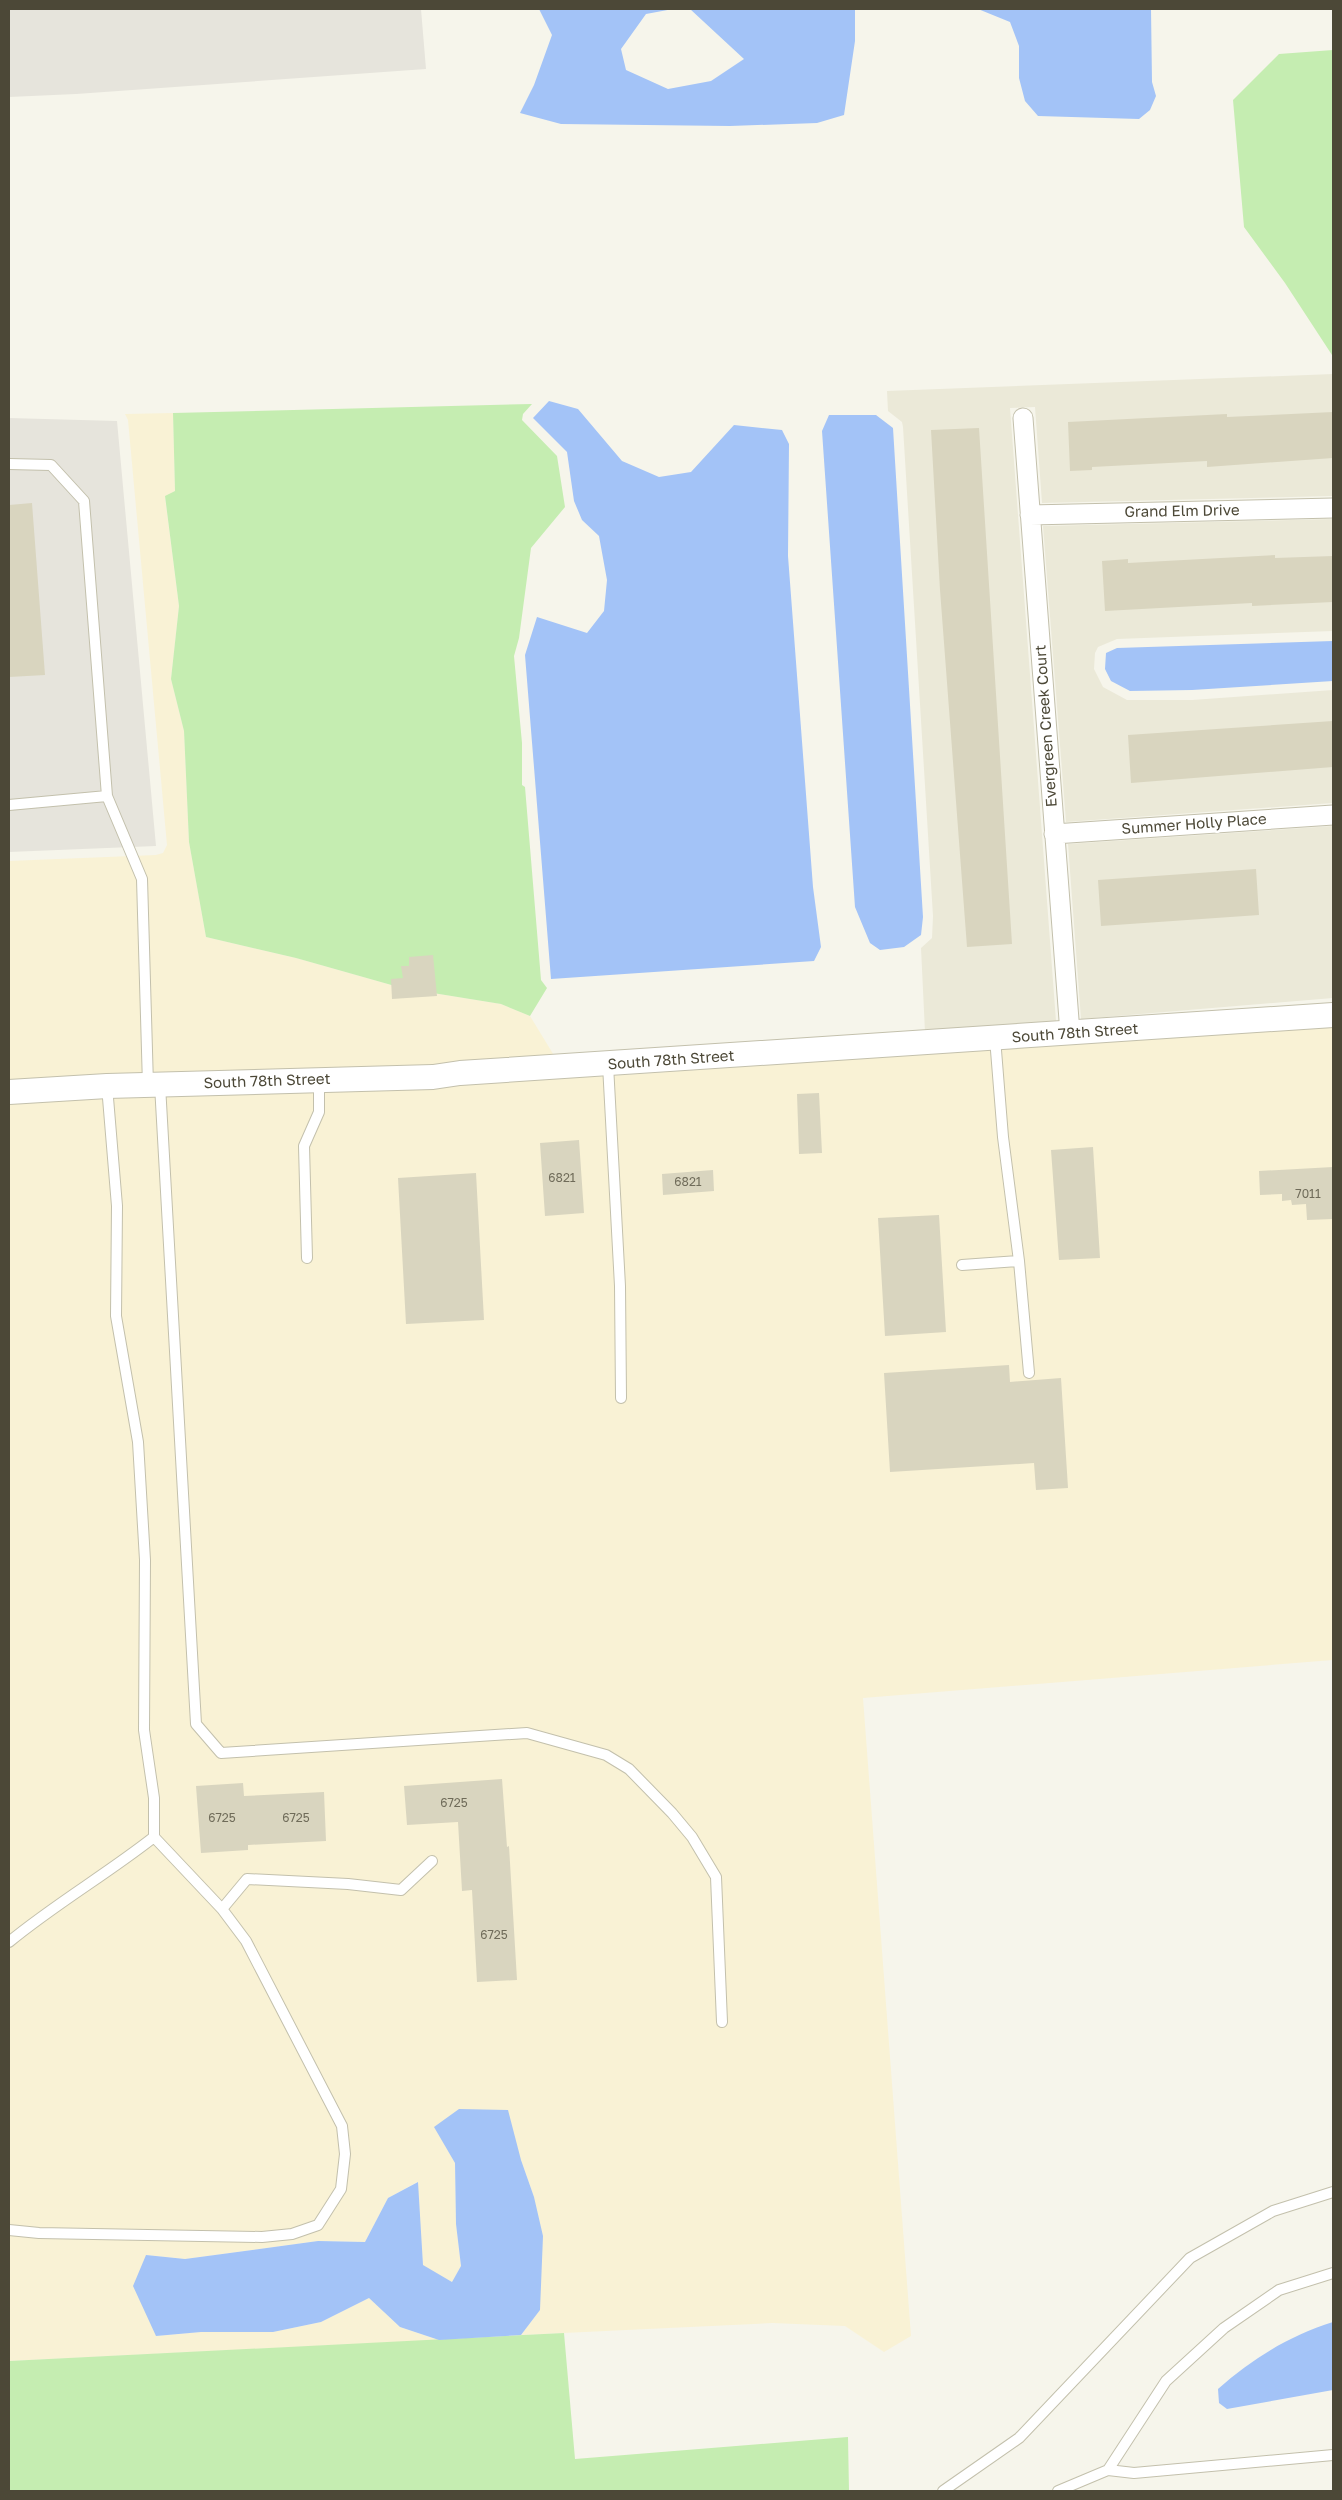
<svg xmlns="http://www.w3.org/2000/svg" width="1342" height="2500" font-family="'Golos Text',sans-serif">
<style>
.residential{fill:#ebe9d8}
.commercial{fill:#f9f2d5}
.industrial{fill:#e6e4dc}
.green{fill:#c5edb1}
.water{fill:#a3c3f7}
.building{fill:#d9d5bf}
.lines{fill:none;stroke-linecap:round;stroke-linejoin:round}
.service-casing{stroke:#c3c0ac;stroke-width:12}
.minor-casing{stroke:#c3c0ac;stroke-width:21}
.tertiary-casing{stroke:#c3c0ac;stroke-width:26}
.service{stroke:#fff;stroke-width:10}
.minor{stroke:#fff;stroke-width:19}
.tertiary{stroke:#fff;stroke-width:24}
.labels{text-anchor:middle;stroke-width:5;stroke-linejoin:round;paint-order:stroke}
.number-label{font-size:12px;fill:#6f6b59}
.street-label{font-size:15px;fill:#4c4837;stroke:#fff}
</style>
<rect width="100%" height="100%" fill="#f6f5eb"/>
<path class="residential" d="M 1333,374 L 1333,496 L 1042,503 L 1035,407 L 1010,408 L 1056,1021 L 925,1032 L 921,948 L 932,938 L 933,916 L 903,427 L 902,422 L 888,411 L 887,391 Z
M 1333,519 L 1333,631 L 1117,639 L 1098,647 L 1095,653 L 1094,669 L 1103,687 L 1127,700 L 1192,700 L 1333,690 L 1333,803 L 1066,822 L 1043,526 Z
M 1333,826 L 1333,998 L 1081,1019 L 1068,844 Z"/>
<path class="commercial" d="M 173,413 L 175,491 L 165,497 L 179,606 L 171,679 L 184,731 L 189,842 L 206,937 L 296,958 L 402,988 L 501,1004 L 530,1016 L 555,1057 L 432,1066 L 106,1075 L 9,1081 L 9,861 L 156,855 L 163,853 L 167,845 L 128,420 L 125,414 Z
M 1333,1026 L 1333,1660 L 863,1698 L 911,2336 L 884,2352 L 845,2326 L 772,2323 L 521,2335 L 540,2310 L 534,2197 L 521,2160 L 435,2127 L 455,2163 L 456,2224 L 461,2266 L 452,2282 L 423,2266 L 417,2182 L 388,2198 L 365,2242 L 318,2241 L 185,2259 L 146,2255 L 156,2336 L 201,2332 L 273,2332 L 321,2322 L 369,2298 L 400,2327 L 439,2340 L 9,2361 L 9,1103 L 609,1076 Z"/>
<path class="industrial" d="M 9,9 L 421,9 L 426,69 L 76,94 L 9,97 Z
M 9,418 L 117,421 L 156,846 L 9,852 Z"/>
<path class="green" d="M 1333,50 L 1333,355 L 1332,355 L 1285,283 L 1244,227 L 1233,100 L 1279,54 Z
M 532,404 L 523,414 L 522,420 L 557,456 L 565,507 L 531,548 L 519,638 L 514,656 L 522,743 L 522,785 L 525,787 L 541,980 L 547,988 L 530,1016 L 501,1004 L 402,988 L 296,958 L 206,937 L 189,842 L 184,731 L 171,679 L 179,606 L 165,496 L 175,491 L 173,413 Z
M 564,2333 L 575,2459 L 848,2437 L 849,2491 L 9,2491 L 9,2361 Z"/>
<path class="water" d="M 539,9 L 673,9 L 646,14 L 621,49 L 626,70 L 668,89 L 711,81 L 744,59 L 690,9 L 855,9 L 855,41 L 844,115 L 817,123 L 730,126 L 561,124 L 520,113 L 534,85 L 552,35 Z
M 978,9 L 1151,9 L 1152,82 L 1156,96 L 1150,110 L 1139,119 L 1038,116 L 1025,101 L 1019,78 L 1019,46 L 1010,22 Z
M 549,401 L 578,409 L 622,461 L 659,477 L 691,472 L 734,425 L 782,430 L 789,444 L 788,556 L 813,887 L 821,947 L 814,961 L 551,979 L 525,655 L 537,617 L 587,633 L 604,611 L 607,580 L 599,536 L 582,520 L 574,501 L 567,452 L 533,418 Z
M 829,415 L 876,415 L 893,428 L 923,917 L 921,935 L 904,947 L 880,950 L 870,943 L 855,907 L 822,431 Z
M 1333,641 L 1333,681 L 1192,690 L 1130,691 L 1111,681 L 1105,669 L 1106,653 L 1117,648 Z
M 459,2109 L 508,2110 L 521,2160 L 534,2197 L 543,2236 L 540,2310 L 521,2335 L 439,2340 L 400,2327 L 369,2298 L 321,2322 L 273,2332 L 201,2332 L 156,2336 L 133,2286 L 146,2255 L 185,2259 L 318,2241 L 365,2242 L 388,2198 L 418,2182 L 423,2265 L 452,2282 L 461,2266 L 456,2224 L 455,2163 L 434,2127 Z
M 1333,2322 L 1333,2390 L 1227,2409 L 1219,2403 L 1218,2389 C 1253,2358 1289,2336 1333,2322 Z"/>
<path class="building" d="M 1333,412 L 1333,458 L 1207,467 L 1207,461 L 1092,467 L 1092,470 L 1070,471 L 1068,422 L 1227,414 L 1227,417 Z
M 979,428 L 1012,944 L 967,947 L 940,590 L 931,430 Z
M 32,503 L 45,675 L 9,677 L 9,505 Z
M 1275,555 L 1275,558 L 1333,556 L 1333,602 L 1252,606 L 1252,603 L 1105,611 L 1102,561 L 1128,559 L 1128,563 Z
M 1333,721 L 1333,767 L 1131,783 L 1128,735 Z
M 1256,869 L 1259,915 L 1101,926 L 1098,880 Z
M 433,955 L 437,996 L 392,999 L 391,979 L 403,978 L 401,966 L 409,966 L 409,957 Z
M 819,1093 L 822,1153 L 799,1154 L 797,1094 Z
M 579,1140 L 584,1213 L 545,1216 L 540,1143 Z
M 1093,1147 L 1100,1258 L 1059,1260 L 1051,1150 Z
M 1333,1167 L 1333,1219 L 1307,1220 L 1306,1204 L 1292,1205 L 1291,1200 L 1282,1201 L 1282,1194 L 1260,1195 L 1259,1171 Z
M 713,1170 L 714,1191 L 663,1195 L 662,1174 Z
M 476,1173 L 484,1320 L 406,1324 L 398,1178 Z
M 939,1215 L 946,1332 L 885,1336 L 878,1218 Z
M 1009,1365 L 1010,1382 L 1061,1378 L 1068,1488 L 1036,1490 L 1034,1463 L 890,1472 L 884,1373 Z
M 502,1779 L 507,1847 L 509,1846 L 517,1980 L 477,1982 L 472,1890 L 462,1891 L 458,1822 L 407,1825 L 404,1786 Z
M 243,1783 L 244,1796 L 324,1792 L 326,1841 L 248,1845 L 248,1850 L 201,1853 L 196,1786 Z"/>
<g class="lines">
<defs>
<path id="service" d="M 9,464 L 51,465 L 84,501 L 107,796 L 142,879 L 148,1085
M 9,805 L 107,796
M 608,1065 L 620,1286 L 621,1398
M 160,1085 L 196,1724 L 221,1753 L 527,1733 L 606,1755 L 629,1769 L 672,1813 L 692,1837 L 716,1877 L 722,2022
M 307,1258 L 304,1146 L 319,1112 L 319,1079
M 1019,1261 L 1029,1373
M 962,1265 L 1019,1261 L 1003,1137 L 995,1038
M 222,1909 L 247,1879 L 348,1884 L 401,1890 L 432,1861
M 9,1942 C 55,1904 107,1874 154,1837
M 9,2230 L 39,2233 L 262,2237 L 292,2234 L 318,2225 L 341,2189 L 345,2154 L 342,2126 L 246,1941 L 222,1909 L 154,1837 L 154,1798 L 144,1730 L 145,1560 L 138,1442 L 116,1316 L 117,1206 L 107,1086
M 1108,2470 L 1134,2473 L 1333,2455
M 943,2491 L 1019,2438 L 1190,2258 L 1273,2211 L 1333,2192
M 1058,2491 L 1108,2470 L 1166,2381 L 1224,2328 L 1279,2290 L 1333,2273"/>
<path id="minor" d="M 1023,418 L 1070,1033
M 1030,515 L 1333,508
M 1054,834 L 1333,815"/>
<path id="tertiary" d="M 9,1092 L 107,1086 L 433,1077 L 460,1073 L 1333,1015"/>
</defs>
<use href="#service" class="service-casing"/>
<use href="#minor" class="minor-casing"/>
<use href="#tertiary" class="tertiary-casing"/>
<use href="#service" class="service"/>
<use href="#minor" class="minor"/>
<use href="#tertiary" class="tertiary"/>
</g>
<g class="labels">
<g class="number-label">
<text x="562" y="1182">6821</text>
<text x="688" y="1186">6821</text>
<text x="1308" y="1198">7011</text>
<text x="454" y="1807">6725</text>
<text x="222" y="1822">6725</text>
<text x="296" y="1822">6725</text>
<text x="494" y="1939">6725</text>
</g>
<g class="street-label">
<text transform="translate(1182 511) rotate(-1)" y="5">Grand Elm Drive</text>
<text transform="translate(1046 726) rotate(-94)" y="5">Evergreen Creek Court</text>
<text transform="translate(1194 824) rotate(-4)" y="5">Summer Holly Place</text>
<text transform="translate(1075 1033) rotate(-4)" y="5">South 78th Street</text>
<text transform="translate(671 1060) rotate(-4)" y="5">South 78th Street</text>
<text transform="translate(267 1081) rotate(-2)" y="5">South 78th Street</text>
</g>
</g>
<rect width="1342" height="2500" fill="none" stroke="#4c4837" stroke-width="20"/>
</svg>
